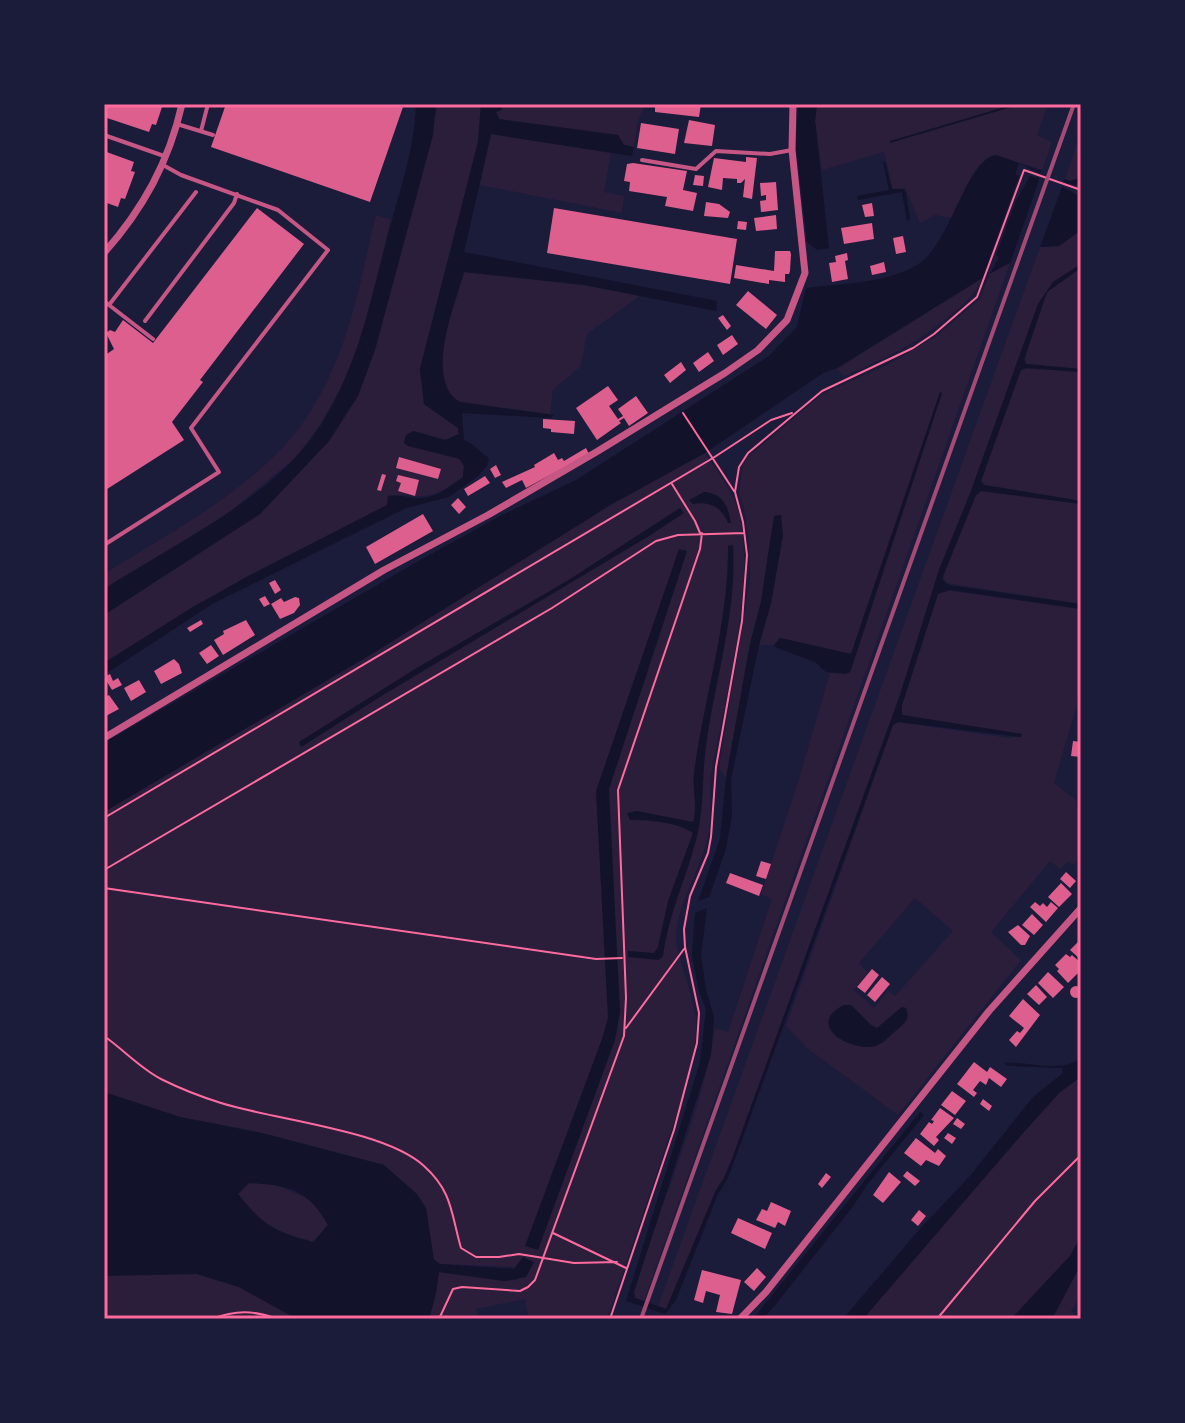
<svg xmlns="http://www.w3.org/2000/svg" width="1185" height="1423" font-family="'Noto Sans',sans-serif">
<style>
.green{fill:#2a1e3b;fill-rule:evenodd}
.water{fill:#12122b;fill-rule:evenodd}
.pier{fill:#1b1b3a}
.building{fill:#dd5f8e}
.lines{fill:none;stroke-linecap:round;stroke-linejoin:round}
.path{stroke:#ff6b9d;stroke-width:2}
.service{stroke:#c65784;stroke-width:4}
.minor{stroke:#c65784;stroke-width:7}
.rail{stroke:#a44b75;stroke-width:4}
.neatline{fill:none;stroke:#ff6b9d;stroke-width:3}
</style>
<rect width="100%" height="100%" fill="#1b1b3a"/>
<path class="green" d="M 436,104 L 481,104 L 478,142 L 420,369 L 424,404 L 458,428 L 459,434 L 445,440 L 413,431 L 460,460 L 464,466 L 463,477 C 441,493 429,500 402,494 L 388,505 L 193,607 L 104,663 L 104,615 L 260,514 L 329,441 L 437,111 Z
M 504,104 L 646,104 L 638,121 L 634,147 L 499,119 L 496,112 L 501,110 Z
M 817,104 L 1048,104 L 1037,135 L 1052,142 L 1042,170 L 996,155 C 974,158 961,200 952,218 L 935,215 L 920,223 L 905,188 L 893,189 L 884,152 L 822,170 L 815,121 Z
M 1081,132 L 1081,178 L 1070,181 L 1065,179 Z
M 491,134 L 611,153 L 604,192 L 624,196 L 622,213 L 480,185 Z
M 376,215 L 391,220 L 361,339 L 341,387 L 320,425 L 295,458 L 227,514 L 104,589 L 104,574 C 169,533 241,496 292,437 C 314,412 336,366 346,334 C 359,296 366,254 376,215 Z
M 1081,230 L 1081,264 L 1053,282 L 1038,304 L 971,491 L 939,570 L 900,695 L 732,1159 L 724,1178 L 716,1190 L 672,1298 L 666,1309 L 658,1306 L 1040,247 L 1059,246 Z
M 1010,263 L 644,1301 L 635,1298 L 634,1292 C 659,1204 701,1119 715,1028 L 728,1032 L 772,899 L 761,894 L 798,782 L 830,673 L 850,671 L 853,664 L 942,393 L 940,393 L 851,654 L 781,638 L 774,645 L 759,645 L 771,603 L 783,535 L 772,528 L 761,602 L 750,644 L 726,778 L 719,768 L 750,579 L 749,542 L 744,508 L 739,493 L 742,468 L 747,458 L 822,394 L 891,363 L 935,337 L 980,299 L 989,274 Z
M 1081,268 L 1081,369 L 1026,364 C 1023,350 1039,303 1049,291 C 1057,281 1071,275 1081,268 Z
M 464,272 L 584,285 L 641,295 L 587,334 L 581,366 L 553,390 L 550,414 L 459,402 L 451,397 C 430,358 454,311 464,272 Z
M 982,278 C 976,294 966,302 954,312 C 920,342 885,359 844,376 L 837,369 Z
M 1026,368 L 1081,372 L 1081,501 L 984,485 L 981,481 L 1016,381 L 1021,370 Z
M 705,453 C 715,468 727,484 734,500 C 762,562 724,702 712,770 C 708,791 713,815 708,836 C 701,870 679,899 676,934 C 674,955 696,996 696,1023 C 697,1065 677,1112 664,1152 C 645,1208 626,1263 607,1319 L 529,1319 L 525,1299 L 476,1309 L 478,1319 L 429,1319 L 436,1293 L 438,1272 L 505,1281 L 518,1280 L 517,1267 L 440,1264 L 433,1259 L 426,1208 L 384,1165 L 262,1133 L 180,1117 L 104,1092 L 104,812 L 375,652 L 612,504 Z
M 981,491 L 1081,504 L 1081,604 L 945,583 L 943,573 L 976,495 Z
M 944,590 L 1081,609 L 1081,691 L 1054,783 L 1081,804 L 1081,858 L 1074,865 L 1068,862 L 1060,869 L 1050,861 L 991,932 L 1021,960 L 898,1115 L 807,1048 L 786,1026 L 893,725 L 898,722 L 1010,738 L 1022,735 L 902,715 L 902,705 L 938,594 ZM 915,898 L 953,931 L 895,996 L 888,991 L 874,1008 L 854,990 L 868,973 L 859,963 ZM 844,1005 L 851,1005 L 871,1025 L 877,1028 L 902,1007 L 871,1047 L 835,1037 Z
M 1081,1077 L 1081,1236 L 1070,1256 L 1011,1319 L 863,1319 L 1023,1133 L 1060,1092 Z
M 249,1183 L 274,1184 L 314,1201 L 328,1225 L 314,1242 C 273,1231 264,1226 237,1193 Z
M 1081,1264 L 1081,1295 L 1071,1311 L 1081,1319 L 1052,1319 Z
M 110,1274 L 197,1274 L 239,1287 L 297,1319 L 104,1319 L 104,1276 Z"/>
<path class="water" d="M 416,104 L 436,104 L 433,135 L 375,350 L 358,396 L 329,441 L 260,514 L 104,615 L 104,589 C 166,550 244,511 295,458 C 349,401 366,320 385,247 C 396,201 415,151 416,104 Z
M 481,104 L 504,104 L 501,110 L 496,112 L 499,119 L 618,135 L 624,145 L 634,147 L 632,156 L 491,134 L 464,252 L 717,301 L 716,311 L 584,285 L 464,272 C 455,304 423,381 460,402 L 554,415 L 551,418 L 462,413 L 464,440 C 475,444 479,452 489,458 L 487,466 L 478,476 L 449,497 L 406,508 L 212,604 L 104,675 L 104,663 L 193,607 L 250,575 L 387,505 L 388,496 C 403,494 409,499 421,498 C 436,498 451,486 463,477 L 464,466 L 460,459 L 408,446 L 404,443 L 406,435 L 413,431 L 445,440 L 459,434 L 458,428 L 424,404 L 420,369 L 478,142 Z
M 798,104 L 817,104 L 815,121 L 829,248 L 817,250 L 807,242 L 796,147 Z
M 1015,104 L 1021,104 L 890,143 L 890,141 Z
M 996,155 L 1070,181 L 1081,178 L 1081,230 L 1059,246 L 1040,247 L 989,274 L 837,368 L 823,373 L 705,453 L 612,504 L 375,652 L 104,812 L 104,743 L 422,559 L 502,515 L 576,480 L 769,356 L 797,327 L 806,288 C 843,283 889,284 920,263 C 950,243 967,159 996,155 Z
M 883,162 L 885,162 L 892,189 L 903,189 L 906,193 L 910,219 L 907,221 L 902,192 L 858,200 L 857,196 L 889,190 Z
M 1081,264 L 1081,268 L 1047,292 L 1024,360 L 1026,364 L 1081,369 L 1081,372 L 1026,368 L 1021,370 L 981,481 L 984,485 L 1081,501 L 1081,504 L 981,491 L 976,495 L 942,579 L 949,585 L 1081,604 L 1081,609 L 950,590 L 938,594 L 902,705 L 902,715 L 1022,734 L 1021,737 L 898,722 L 893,725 L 728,1178 L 718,1194 L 676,1300 L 665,1314 L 626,1301 L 700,1062 L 706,1009 L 699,991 L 692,955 L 695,913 L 707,908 L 701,955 L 706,990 L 714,1017 L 711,1055 L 634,1292 L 635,1298 L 666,1309 L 716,1190 L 724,1178 L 732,1159 L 900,695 L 939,570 L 971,491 L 1038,304 L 1053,282 Z
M 940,392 L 942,393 L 850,672 L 846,674 L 826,672 L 815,662 L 777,648 L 774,645 L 780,638 L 851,654 Z
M 704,492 C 723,493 728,506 731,523 L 728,523 C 722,507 709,501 693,504 L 689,500 Z
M 680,508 L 684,513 L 649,536 L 383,695 L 301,747 L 299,742 L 415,669 L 567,581 Z
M 781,515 L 783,535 L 771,603 L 759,645 L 731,779 L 732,817 L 725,852 L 709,897 L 698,901 L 720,839 L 726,778 L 750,644 L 761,602 L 774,516 Z
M 733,545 C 737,613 715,679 706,746 C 702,774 704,804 698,832 C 688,875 669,911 663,956 L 659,960 L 628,957 L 628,951 L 654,953 L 658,947 L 668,901 L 693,833 C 676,822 651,820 630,820 L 627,813 L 637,811 L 693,822 C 698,807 692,789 694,773 C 704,697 729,622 728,546 Z
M 679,549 L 687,551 L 609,789 L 620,1012 L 615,1040 L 538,1250 L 525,1246 L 602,1039 L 608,1018 L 596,791 Z
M 844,1005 L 851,1005 L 871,1025 L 877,1028 L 902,1007 L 906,1008 C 910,1019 906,1022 898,1029 C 890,1035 882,1046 871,1047 C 846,1049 806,1024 844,1005 Z
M 1081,1058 L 1081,1077 L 1060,1092 L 1023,1133 L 863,1319 L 843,1319 L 918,1231 L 969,1177 L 1033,1097 L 1063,1073 L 1062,1068 L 1008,1066 L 1004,1063 C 1027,1061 1061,1074 1081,1058 Z
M 104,1092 L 180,1117 L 262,1133 L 384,1165 L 417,1194 L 426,1208 L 434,1260 L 440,1264 L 514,1269 L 523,1257 L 534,1262 L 526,1277 L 505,1281 L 439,1272 L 436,1293 L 429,1319 L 297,1319 L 239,1287 L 197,1274 L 104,1276 ZM 249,1183 C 288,1185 309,1190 328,1225 L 313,1242 C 273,1231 264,1226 238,1194 Z
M 920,1112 L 924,1115 L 867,1185 L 851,1209 L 776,1304 L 763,1319 L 753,1319 Z
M 1081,1236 L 1081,1264 L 1052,1319 L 1011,1319 L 1070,1256 Z"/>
<path class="pier" d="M 1019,163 L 1040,173 L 1043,169 L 1065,177 L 1064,182 L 1075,185 L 1081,179 L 1081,197 L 1062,187 L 1038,253 L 1008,269 L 1038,183 L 1039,178 L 1030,176 L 1015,203 L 996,255 L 999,257 L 987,280 L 980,285 L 1019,176 L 1015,174 Z"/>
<path class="building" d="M 104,104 L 163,104 L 156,125 L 152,124 L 149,132 L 104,117 Z
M 226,104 L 394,104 L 403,107 L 370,202 L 211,147 Z
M 655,104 L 701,104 L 699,117 L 655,112 Z
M 689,120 L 715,125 L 712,146 L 684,143 Z
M 641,123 L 679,129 L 675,154 L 637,148 Z
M 104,151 L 134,162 L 131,171 L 135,172 L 125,199 L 121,198 L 118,207 L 104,202 Z
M 746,157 L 757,158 L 752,199 L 743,197 L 745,179 L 741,183 L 737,183 L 737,179 L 723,178 L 722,190 L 708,187 L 714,158 L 746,162 Z
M 633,163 L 687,171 L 683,190 L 697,193 L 693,211 L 665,206 L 667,197 L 629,191 L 630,182 L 624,181 L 627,164 Z
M 695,175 L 704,176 L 703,186 L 693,185 Z
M 776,182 L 778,210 L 761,212 L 760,201 L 766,200 L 766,195 L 761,196 L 760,183 Z
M 706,202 L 719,204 L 730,212 L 728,218 L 704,216 Z
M 872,203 L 874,216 L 865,217 L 862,205 Z
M 257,208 L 304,244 L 200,380 L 203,382 L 172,422 L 184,440 L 104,491 L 104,356 L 114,349 L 106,333 L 110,330 L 115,332 L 123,320 L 153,343 Z
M 554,208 L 737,239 L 730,284 L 547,253 Z
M 776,215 L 777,229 L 756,231 L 754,218 Z
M 738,221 L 747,222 L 746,230 L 737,229 Z
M 872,223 L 874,239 L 844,244 L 841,228 Z
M 903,236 L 906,252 L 896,254 L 893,238 Z
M 775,251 L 790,251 L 791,254 L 790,271 L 789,274 L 785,274 L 785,282 L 769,280 L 769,284 L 734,278 L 736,265 L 774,271 Z
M 847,253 L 848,260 L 845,261 L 848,279 L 832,282 L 829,263 L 836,262 L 835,256 Z
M 884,262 L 886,272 L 872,275 L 870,266 Z
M 748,291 L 777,315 L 766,329 L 736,305 Z
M 723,315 L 731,326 L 727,330 L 718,318 Z
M 732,335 L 738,344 L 723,355 L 717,345 Z
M 708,352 L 714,361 L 699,372 L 693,363 Z
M 681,362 L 686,370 L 670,383 L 664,375 Z
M 608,386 L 618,400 L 609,406 L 618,419 L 623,416 L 618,409 L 636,396 L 648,413 L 629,426 L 624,418 L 619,421 L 621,423 L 597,440 L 576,408 Z
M 543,419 L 575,421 L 574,434 L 551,432 L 551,429 L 543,428 Z
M 586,448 L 589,454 L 526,488 L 522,480 L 506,488 L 502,482 L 535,467 L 534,465 L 554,453 L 558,460 L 562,458 L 564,461 Z
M 399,457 L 441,469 L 438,479 L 396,468 Z
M 496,465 L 501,475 L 495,478 L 490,469 Z
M 382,474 L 386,475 L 381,491 L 377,490 Z
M 398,475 L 419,480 L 415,496 L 398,491 L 401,483 L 396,481 Z
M 485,476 L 490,483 L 468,496 L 464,489 Z
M 458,498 L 466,507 L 459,514 L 451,505 Z
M 423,514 L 433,531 L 375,564 L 366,547 Z
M 275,580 L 281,590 L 275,594 L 269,583 Z
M 265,596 L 270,604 L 264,607 L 259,599 Z
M 295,597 L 299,598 L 300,605 L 294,613 L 280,619 L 271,604 L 281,598 L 284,602 Z
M 201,620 L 203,624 L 190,632 L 187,628 Z
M 246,620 L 255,635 L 223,655 L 214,640 L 224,634 L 223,631 Z
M 211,645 L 219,656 L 207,664 L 199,653 Z
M 174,659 L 179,664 L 182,673 L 161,684 L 154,671 Z
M 110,674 L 113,681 L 118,678 L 122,685 L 112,690 L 104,677 Z
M 139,680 L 146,692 L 131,701 L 124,688 Z
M 109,695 L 119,709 L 104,717 L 104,698 Z
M 1073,741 L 1081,742 L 1081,757 L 1071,756 Z
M 761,861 L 771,864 L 766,879 L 756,876 Z
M 1066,872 L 1076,881 L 1070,888 L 1060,879 Z
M 730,873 L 763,885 L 759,896 L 726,883 Z
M 1061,883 L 1072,894 L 1059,907 L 1048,897 Z
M 1035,902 L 1040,906 L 1043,903 L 1047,907 L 1051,902 L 1058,908 L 1046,922 L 1030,907 Z
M 1032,914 L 1043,925 L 1034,935 L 1022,925 Z
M 1018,925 L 1030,936 L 1025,945 L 1021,945 L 1008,932 Z
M 1078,942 L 1081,945 L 1081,960 L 1070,950 Z
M 1066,954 L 1070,957 L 1072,955 L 1081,963 L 1081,970 L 1068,983 L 1057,971 L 1059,969 L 1055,965 Z
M 872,969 L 879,975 L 865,993 L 857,987 Z
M 1048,972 L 1064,987 L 1053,998 L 1038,983 Z
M 882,977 L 890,984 L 875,1002 L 867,995 Z
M 1036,985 L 1047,997 L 1039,1005 L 1027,994 Z
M1070 992a6 6 0 1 1 12 0a6 6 0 1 1-12 0Z
M 1023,999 L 1040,1015 L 1016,1047 L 1009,1040 L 1017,1031 L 1020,1033 L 1024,1028 L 1009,1016 Z
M 974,1062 L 987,1072 L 990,1067 L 1007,1079 L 1001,1087 L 989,1078 L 986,1085 L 980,1081 L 973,1090 L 977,1093 L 974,1097 L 957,1084 Z
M 952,1091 L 966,1101 L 955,1115 L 941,1105 Z
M 983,1099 L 992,1106 L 989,1111 L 980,1104 Z
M 940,1108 L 954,1118 L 936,1137 L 939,1140 L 934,1146 L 920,1134 L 929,1122 L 932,1124 L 934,1121 L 931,1120 Z
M 957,1118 L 965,1124 L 961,1129 L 953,1124 Z
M 948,1133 L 956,1138 L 952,1144 L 944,1138 Z
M 916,1138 L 935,1153 L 938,1149 L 946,1156 L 939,1166 L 926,1160 L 921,1166 L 904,1153 Z
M 907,1171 L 920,1181 L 915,1186 L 903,1176 Z
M 889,1172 L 901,1182 L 883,1203 L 873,1195 Z
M 826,1173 L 831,1177 L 822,1188 L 818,1184 Z
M 771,1202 L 791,1211 L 785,1226 L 778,1222 L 775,1228 L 756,1220 L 762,1209 L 767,1211 Z
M 919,1210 L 926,1216 L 918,1226 L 911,1220 Z
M 738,1218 L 772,1233 L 765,1249 L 731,1233 Z
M 757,1268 L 766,1277 L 754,1291 L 744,1282 Z
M 702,1270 L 741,1280 L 732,1314 L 716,1312 L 720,1295 L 706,1291 L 703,1303 L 694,1300 Z"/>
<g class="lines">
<path class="path" d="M 683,413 L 734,491
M 672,484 L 695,521 L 700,533
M 104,818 L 713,458 L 771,420 L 792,413
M 104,870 L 552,608 L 656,541 L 678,535 L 744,533
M 104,888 L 596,959 L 622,958
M 626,1028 L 684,949
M 104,1036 C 124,1050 142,1070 163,1080 C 181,1089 202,1097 221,1103 C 275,1120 385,1130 424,1166 C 453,1192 451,1214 461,1248 L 476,1257 L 499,1257 L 519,1254 L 574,1263 L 617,1262
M 553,1233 L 626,1268
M 212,1319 C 235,1310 254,1310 277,1319
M 439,1319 L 453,1289 L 462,1287 L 520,1291 L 528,1287 L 535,1280 L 624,1036 L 626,998 L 618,790 L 700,549 L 702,533
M 610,1319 L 674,1130 L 697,1043 L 699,1013 L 685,947 L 684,929 L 690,896 L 708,853 L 711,837 L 716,767 L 742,621 L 747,555 L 743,522 L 735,492 L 739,467 L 748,453 L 822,391 L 913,348 L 934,334 L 977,297 L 1024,170 L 1081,190
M 937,1319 L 1035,1201 L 1081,1155"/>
<path class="service" d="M 177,124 L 213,135
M 201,131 L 208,104
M 104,135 L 164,156
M 642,160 L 696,169 L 716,151 L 770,154 L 792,150
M 104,301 L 109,305 L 196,192
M 109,305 L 153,339
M 145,321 L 234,203 L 237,194
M 104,545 L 219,472 L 191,428 L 328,250 L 278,210 L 181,175 L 163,165"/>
<path class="minor" d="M 104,253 C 143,209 169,162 182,104
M 104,738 L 384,570 L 488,515 L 598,451 L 725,373 L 758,350 L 787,320 L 805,273 L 792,150 L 793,104
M 740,1319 L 766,1292 L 989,1011 L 1081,908"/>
<path class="rail" d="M 641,1319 L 1074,104"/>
</g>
<rect width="1185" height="1423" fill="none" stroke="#1b1b3a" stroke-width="212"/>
<rect x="106" y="106" width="973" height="1211" class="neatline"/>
</svg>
